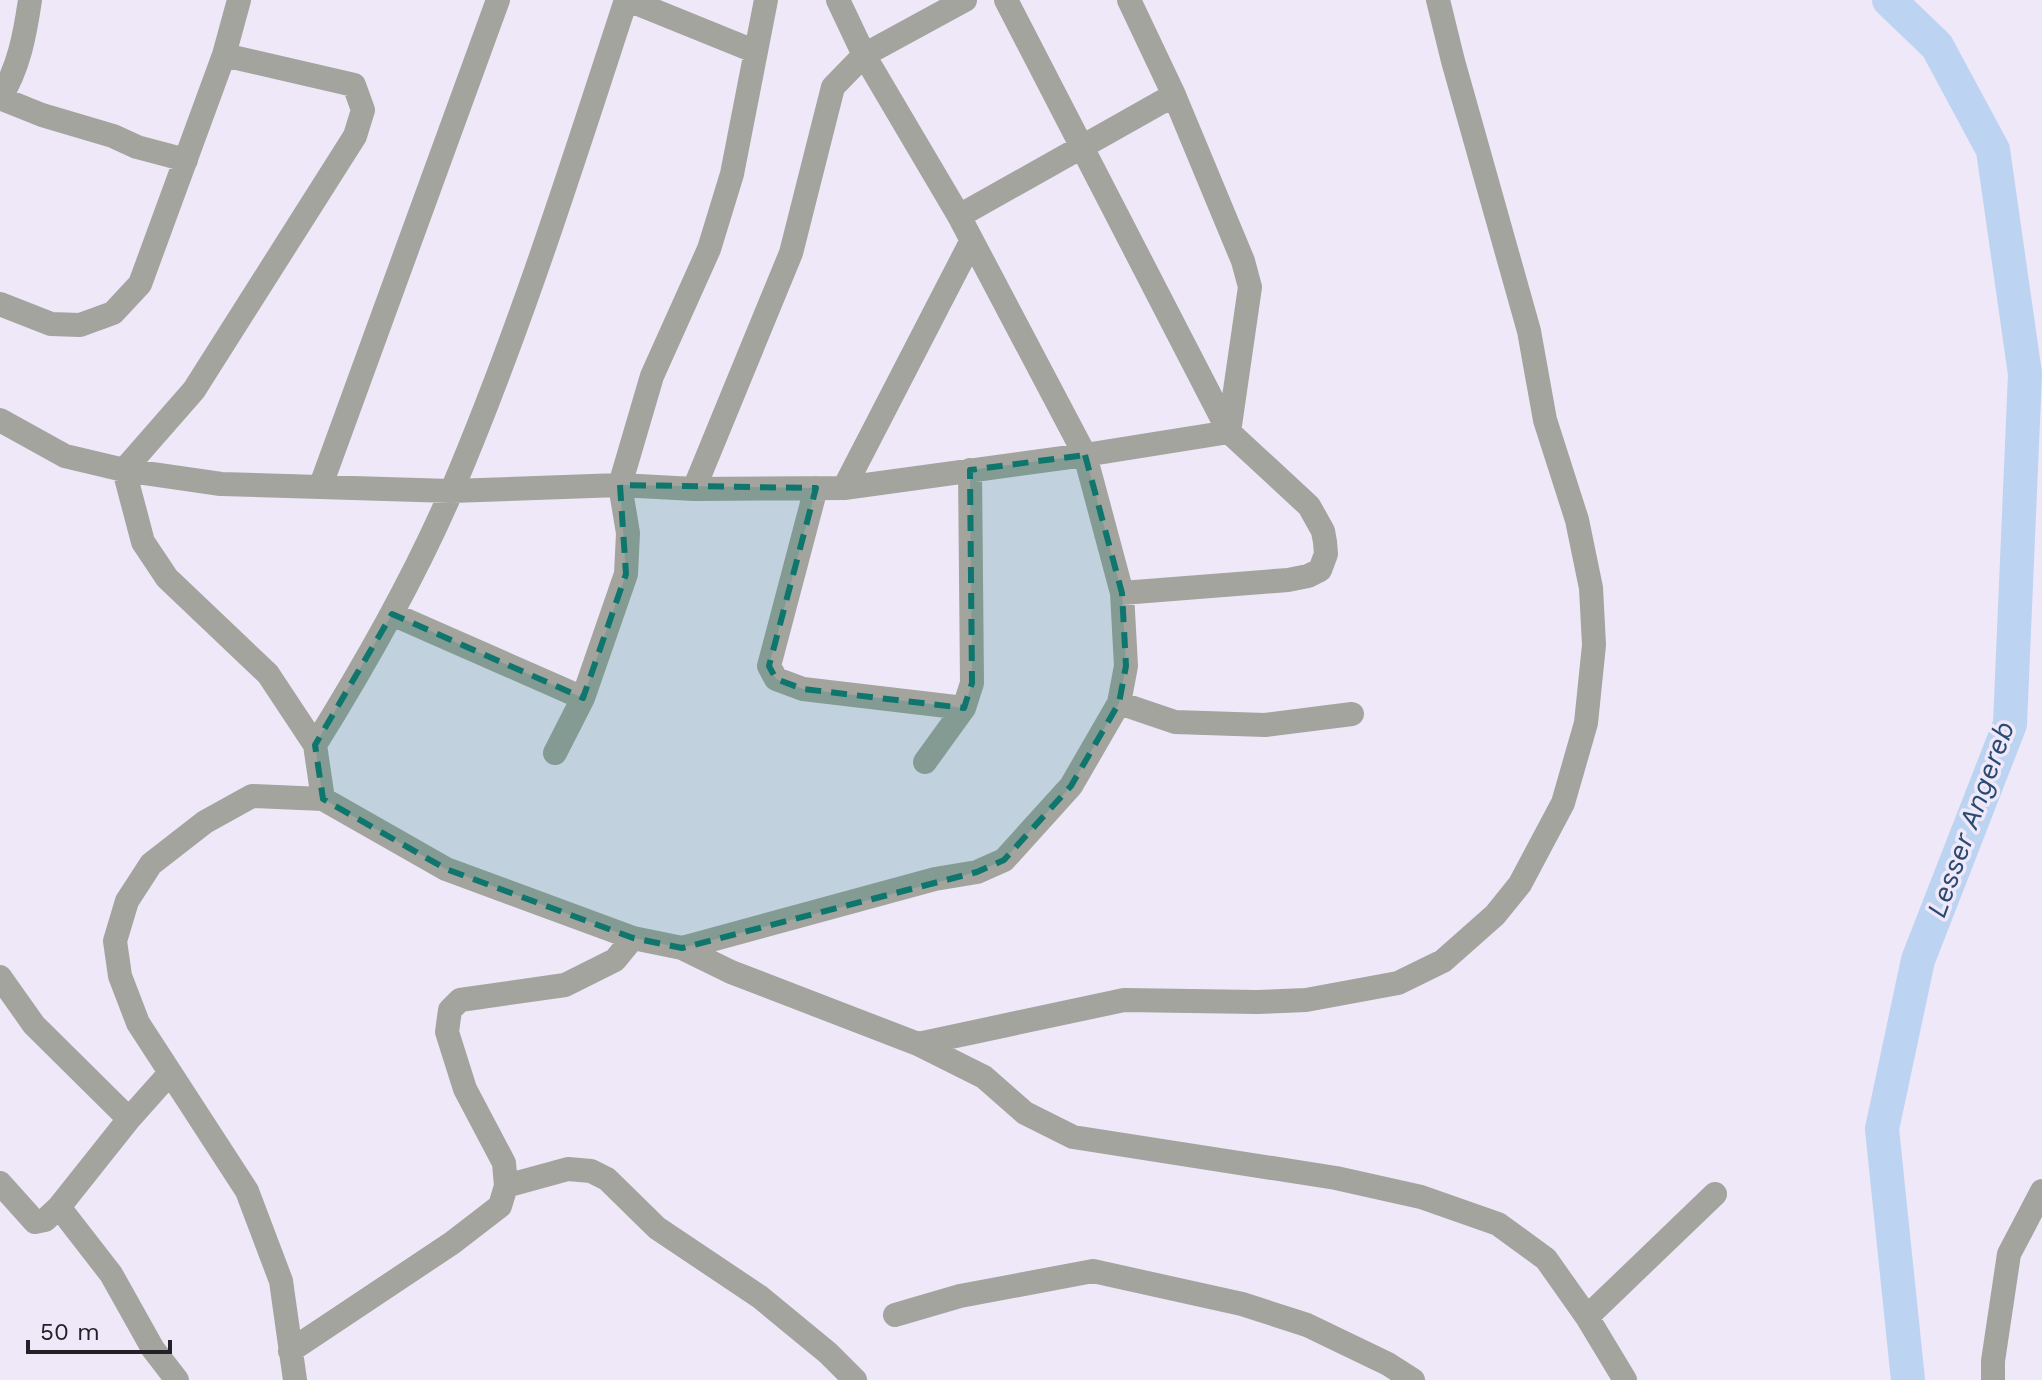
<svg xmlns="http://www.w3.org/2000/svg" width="2042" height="1380" font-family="'Work Sans',sans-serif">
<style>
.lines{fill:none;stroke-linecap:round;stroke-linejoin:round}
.river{stroke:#bcd3f1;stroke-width:34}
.minor{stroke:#a2a49d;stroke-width:24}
.marked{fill:#0f766e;fill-opacity:0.2;stroke:#0f766e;stroke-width:6;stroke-dasharray:16 10;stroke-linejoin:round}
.labels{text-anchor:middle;stroke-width:7;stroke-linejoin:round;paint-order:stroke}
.water-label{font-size:28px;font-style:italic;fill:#294a72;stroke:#eee8f9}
</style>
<rect width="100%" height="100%" fill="#eee8f9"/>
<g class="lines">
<path class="river" d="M 1889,0 L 1937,46 L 1993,150 L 2025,374 L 2010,724 L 1918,960 L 1882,1129 L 1908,1380"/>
<path class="minor" d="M 628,0 L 754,51
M 1006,0 L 1229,432 L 1309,506 L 1323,531 L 1325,542 L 1326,554 L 1320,570 L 1308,576 L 1288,580 L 1122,593
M 1129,0 L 1174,95 L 1243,261 L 1250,287 L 1229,432
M 224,55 L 354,85 L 363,110 L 355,136 L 194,390 L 124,470 L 143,542 L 167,578 L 268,674 L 315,745 L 323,799
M 0,98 L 42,115 L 113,136 L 137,147 L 186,160
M 0,98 C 19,68 25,34 30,0
M 959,216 L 1174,95
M 0,304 L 51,324 L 80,325 L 113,313 L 140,284 L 224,55 L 239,0
M 0,420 L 65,456 L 124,470 L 221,484 L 451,491 L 620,485 L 694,489 L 844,488 L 1085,455 L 1229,432
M 321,485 L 498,0
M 816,488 L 769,666 L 776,679 L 803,689 L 964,708
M 844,488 L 971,242
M 694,489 L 791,253 L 833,87 L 864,55 L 965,0
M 392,614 L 583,698
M 1119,703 L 1175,722 L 1265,725 L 1352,714
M 315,745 C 366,663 414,579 452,490 C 520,330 572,165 626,0
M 555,753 L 583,698 L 626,574 L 628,533 L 620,485 L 652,376 L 709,249 L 732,174 L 766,0
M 925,762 L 964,708 L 972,683 L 970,470
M 682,948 L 935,879 L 977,872 L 1004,860 L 1071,786 L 1119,703 L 1126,666 L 1122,593 L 1085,455 L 959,216 L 864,55 L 838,0
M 0,977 L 34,1025 L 129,1119
M 918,1044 L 1124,1000 L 1257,1002 L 1306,1000 L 1398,983 L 1443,961 L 1495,915 L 1520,884 L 1563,803 L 1586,723 L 1594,645 L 1591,588 L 1577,520 L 1545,420 L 1529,331 L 1453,61 L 1438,0
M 0,1183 L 35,1222 L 45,1220 L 59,1207 L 129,1119 L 170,1073
M 506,1186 L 568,1169 L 591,1171 L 607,1179 L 657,1228 L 760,1297 L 828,1353 L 855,1380
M 59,1207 L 111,1274 L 153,1349 L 177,1380
M 895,1315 L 960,1296 L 1093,1271 L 1242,1304 L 1307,1325 L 1388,1364 L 1413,1380
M 1587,1317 L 1715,1194
M 290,1351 L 452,1243 L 500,1206 L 506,1186 L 504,1163 L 465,1089 L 447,1032 L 450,1010 L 460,1000 L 565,985 L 615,960 L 633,938
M 295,1380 L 281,1281 L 247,1191 L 138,1023 L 120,976 L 115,941 L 127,901 L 151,864 L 205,822 L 252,796 L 323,799 L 446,869 L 633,938 L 682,948 L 731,972 L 918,1044 L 984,1077 L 1025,1113 L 1073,1137 L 1336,1178 L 1421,1197 L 1498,1224 L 1546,1259 L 1587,1317 L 1625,1380
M 1993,1380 L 1993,1361 L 2009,1254 L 2042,1191"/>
</g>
<path class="marked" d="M 1085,455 L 1122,593 L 1126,666 L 1119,703 L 1071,786 L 1004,860 L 977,872 L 682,948 L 633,938 L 446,869 L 323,799 L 315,745 L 392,614 L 583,698 L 626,574 L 620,485 L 816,488 L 769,666 L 776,679 L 803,689 L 964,708 L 972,683 L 970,470 Z"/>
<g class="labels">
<g class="water-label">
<text transform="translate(1970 819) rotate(-70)" y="10">Lesser Angereb</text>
</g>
</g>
<path d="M28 1340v12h142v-12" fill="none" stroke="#232127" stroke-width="4"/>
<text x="40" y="1340" font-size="24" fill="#232127" stroke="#eee8f9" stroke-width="6" paint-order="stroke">50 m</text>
</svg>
